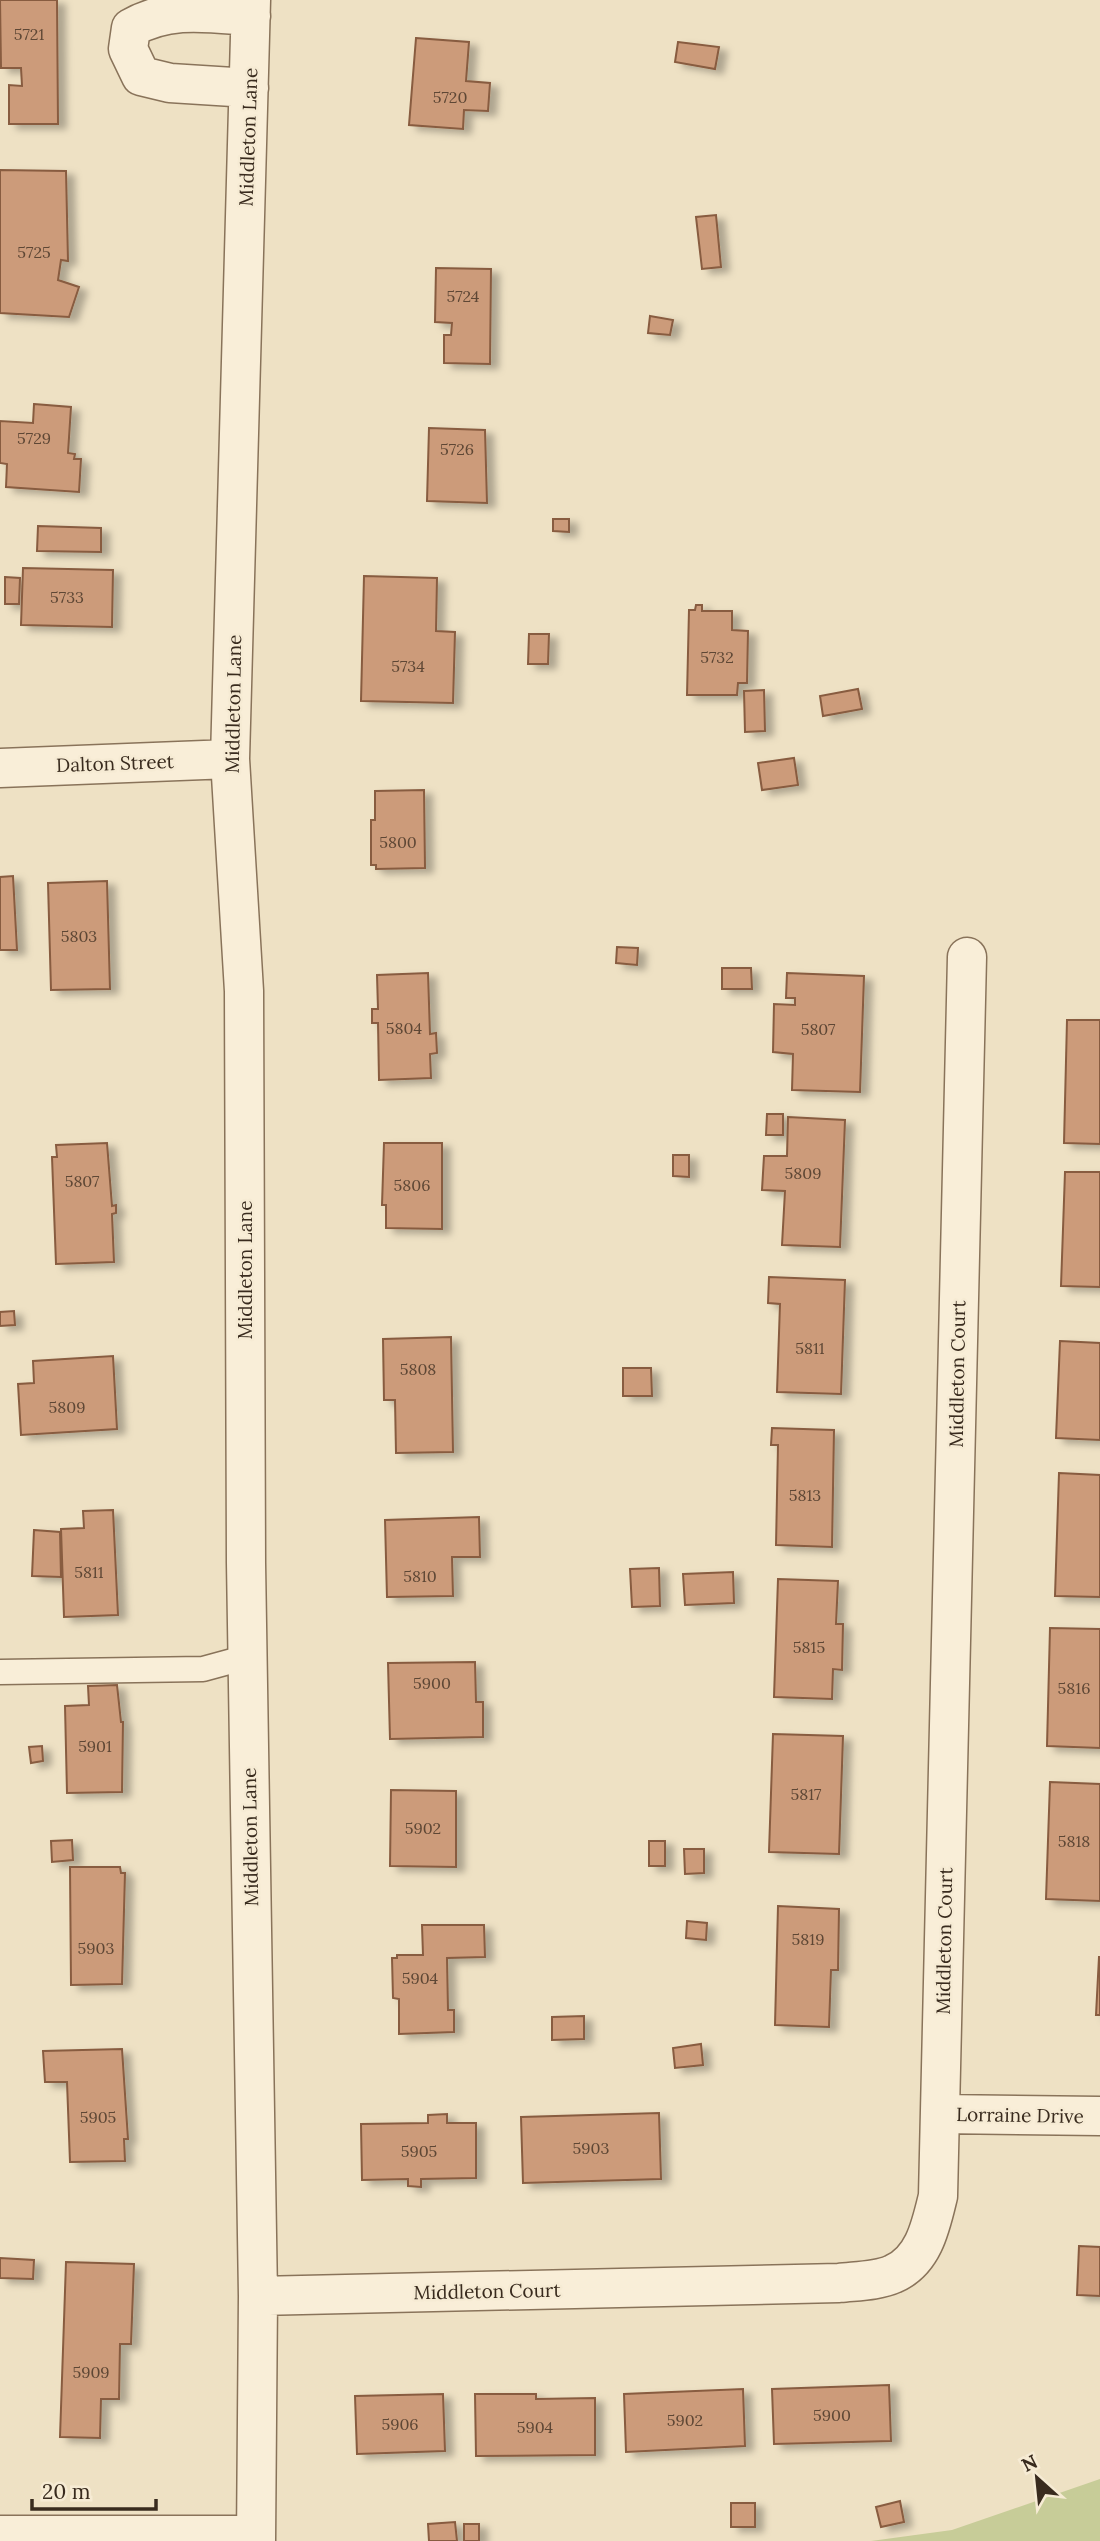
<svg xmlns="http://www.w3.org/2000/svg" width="1100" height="2541" font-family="Lora,serif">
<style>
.green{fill:#c7cc98}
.building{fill:#cc9b7a;stroke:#885c40;stroke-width:2;filter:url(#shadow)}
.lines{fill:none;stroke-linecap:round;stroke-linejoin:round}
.service-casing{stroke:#89735a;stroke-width:27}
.minor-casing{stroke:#89735a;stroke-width:41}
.service{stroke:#f9eed8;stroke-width:24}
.minor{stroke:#f9eed8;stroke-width:38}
.labels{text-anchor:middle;stroke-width:5;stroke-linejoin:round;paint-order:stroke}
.number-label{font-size:16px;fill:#5e4735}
.street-label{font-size:19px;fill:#392b1e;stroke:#f6ebd4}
</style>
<defs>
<filter id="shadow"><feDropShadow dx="8" dy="4.5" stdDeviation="3.5" flood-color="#0004"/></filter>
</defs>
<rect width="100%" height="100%" fill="#eee1c4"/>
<path class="green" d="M 1100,2479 L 1100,2541 L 871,2541 L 952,2530 Z"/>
<path class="building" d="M 0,0 L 57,0 L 58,124 L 9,124 L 9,85 L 22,86 L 21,68 L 1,68 Z
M 416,38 L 469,42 L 466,81 L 490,83 L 488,111 L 464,110 L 463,129 L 409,125 Z
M 678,42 L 719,47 L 715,69 L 675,62 Z
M 0,170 L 66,171 L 68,261 L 61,260 L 58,280 L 79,287 L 69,317 L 0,313 Z
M 716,215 L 721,267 L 702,269 L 696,217 Z
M 436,268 L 491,269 L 490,364 L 444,363 L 444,335 L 451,335 L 452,323 L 435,322 Z
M 650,316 L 673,320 L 670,335 L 648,333 Z
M 34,404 L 71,407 L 68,453 L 75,454 L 74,459 L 81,459 L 79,492 L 6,487 L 7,464 L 0,463 L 0,421 L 33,423 Z
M 429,428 L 485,430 L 487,503 L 427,501 Z
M 553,519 L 569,519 L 569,532 L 553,531 Z
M 38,526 L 101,528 L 101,552 L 37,551 Z
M 23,568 L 113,570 L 112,627 L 21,625 Z
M 364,576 L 437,578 L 436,631 L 455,632 L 453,703 L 361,701 Z
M 5,577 L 20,578 L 19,604 L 5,604 Z
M 696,605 L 702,605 L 702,611 L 732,611 L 732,630 L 748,631 L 747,683 L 738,683 L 737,695 L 687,695 L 689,610 L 695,610 Z
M 529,634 L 549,634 L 548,664 L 528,664 Z
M 858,689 L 862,709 L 823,716 L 820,696 Z
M 764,690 L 765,731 L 745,732 L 744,691 Z
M 794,758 L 798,785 L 762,790 L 758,763 Z
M 424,790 L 425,868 L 376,869 L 376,865 L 371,865 L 371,820 L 375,820 L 375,791 Z
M 13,876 L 17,950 L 0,950 L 0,877 Z
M 107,881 L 110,989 L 51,990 L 48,883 Z
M 617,947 L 638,948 L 637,965 L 616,963 Z
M 722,968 L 751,968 L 752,989 L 722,989 Z
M 428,973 L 430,1034 L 436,1033 L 437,1053 L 430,1054 L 431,1078 L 379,1080 L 378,1023 L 372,1023 L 372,1009 L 378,1009 L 377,975 Z
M 787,973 L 864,976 L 860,1092 L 792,1090 L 793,1054 L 773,1052 L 774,1004 L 795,1005 L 795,998 L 786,998 Z
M 1067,1020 L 1100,1020 L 1100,1144 L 1064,1143 Z
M 767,1114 L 783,1114 L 783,1135 L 766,1135 Z
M 788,1117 L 845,1120 L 840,1247 L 782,1245 L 785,1191 L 762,1190 L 764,1156 L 787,1156 Z
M 107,1143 L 112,1206 L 116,1205 L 116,1213 L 112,1214 L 114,1262 L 56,1264 L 52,1157 L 57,1157 L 56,1145 Z
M 384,1143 L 442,1143 L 442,1229 L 386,1228 L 386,1205 L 382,1205 Z
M 673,1155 L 689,1155 L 689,1177 L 673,1176 Z
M 1065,1172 L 1100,1172 L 1100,1287 L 1061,1286 Z
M 769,1277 L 845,1280 L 841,1394 L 777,1392 L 780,1304 L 768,1303 Z
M 14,1311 L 15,1325 L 0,1326 L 0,1312 Z
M 451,1337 L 453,1452 L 396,1453 L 395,1400 L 384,1400 L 383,1339 Z
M 1060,1341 L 1100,1343 L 1100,1440 L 1056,1438 Z
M 113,1356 L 117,1429 L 21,1435 L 18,1384 L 34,1383 L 33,1361 Z
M 623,1368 L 651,1368 L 652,1396 L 623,1396 Z
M 772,1428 L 834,1430 L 832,1547 L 776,1545 L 778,1445 L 771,1445 Z
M 1059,1473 L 1100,1475 L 1100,1597 L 1055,1596 Z
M 113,1510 L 118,1615 L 64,1617 L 61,1529 L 84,1528 L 83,1511 Z
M 479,1517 L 480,1557 L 452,1557 L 453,1596 L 387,1597 L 385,1520 Z
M 34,1530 L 60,1532 L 61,1577 L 32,1576 Z
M 659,1568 L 660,1606 L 632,1607 L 630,1569 Z
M 733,1572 L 734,1603 L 685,1605 L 683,1574 Z
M 778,1579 L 838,1581 L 836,1624 L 843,1624 L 842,1670 L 833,1669 L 832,1699 L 774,1697 Z
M 1050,1628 L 1100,1629 L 1100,1748 L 1047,1746 Z
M 475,1662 L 476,1702 L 483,1702 L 483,1737 L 390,1739 L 388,1663 Z
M 117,1685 L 121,1722 L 123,1722 L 122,1792 L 67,1793 L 65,1706 L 89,1705 L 88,1686 Z
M 773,1734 L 843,1736 L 839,1854 L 769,1852 Z
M 42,1746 L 43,1761 L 31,1763 L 29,1747 Z
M 1050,1782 L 1100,1784 L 1100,1901 L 1046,1899 Z
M 391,1790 L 456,1791 L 456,1867 L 390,1866 Z
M 72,1840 L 73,1860 L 52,1862 L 51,1841 Z
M 649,1841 L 665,1841 L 665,1866 L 649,1866 Z
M 684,1849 L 704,1849 L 704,1873 L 685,1874 Z
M 70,1867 L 120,1867 L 121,1873 L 125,1873 L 122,1984 L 71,1985 Z
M 778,1906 L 839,1909 L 838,1970 L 831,1970 L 829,2027 L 775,2025 Z
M 687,1921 L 707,1923 L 706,1940 L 686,1938 Z
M 422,1925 L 484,1925 L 485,1957 L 447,1958 L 448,2010 L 454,2010 L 454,2032 L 399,2034 L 399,1999 L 393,1998 L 392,1958 L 397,1958 L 397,1955 L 423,1955 Z
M 1099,1957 L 1100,1957 L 1100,2015 L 1096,2015 Z
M 584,2016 L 584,2039 L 552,2040 L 552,2017 Z
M 701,2044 L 703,2065 L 675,2068 L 673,2048 Z
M 122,2049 L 128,2139 L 124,2139 L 125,2161 L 70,2162 L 67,2082 L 45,2082 L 43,2051 Z
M 659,2113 L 661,2179 L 523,2183 L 521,2117 Z
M 447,2114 L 447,2123 L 476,2123 L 476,2178 L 421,2179 L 421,2187 L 408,2186 L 408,2179 L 362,2180 L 361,2124 L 428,2123 L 428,2115 Z
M 1079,2246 L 1100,2247 L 1100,2296 L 1077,2295 Z
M 0,2258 L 34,2260 L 33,2279 L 0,2278 Z
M 66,2262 L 134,2264 L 131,2344 L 120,2344 L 119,2399 L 101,2399 L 100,2438 L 60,2437 Z
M 889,2385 L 891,2441 L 774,2444 L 772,2389 Z
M 743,2389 L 745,2446 L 626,2452 L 624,2394 Z
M 443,2394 L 445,2451 L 357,2454 L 355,2396 Z
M 475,2394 L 536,2394 L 536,2399 L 595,2398 L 595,2455 L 476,2456 Z
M 900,2501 L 904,2522 L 881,2527 L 876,2507 Z
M 731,2503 L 755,2503 L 755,2527 L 731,2527 Z
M 455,2522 L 457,2541 L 429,2541 L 428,2524 Z
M 464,2524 L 479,2524 L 479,2541 L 464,2541 Z"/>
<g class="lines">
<defs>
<path id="service" d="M 0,1672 L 203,1669 L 247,1657"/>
<path id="minor" d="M 251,0 L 230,759 L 244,991 L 246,1563 L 258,2296 L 256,2541
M 249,88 L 170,83 L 141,76 L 128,49 L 131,28 C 169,6 208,13 251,16
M 0,768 L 230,759
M 940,2114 L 1100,2116
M 258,2296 L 839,2283 C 855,2281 878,2281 893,2274 C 924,2261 931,2225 938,2196 L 967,957
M 0,2535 L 256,2535"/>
</defs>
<use href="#service" class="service-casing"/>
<use href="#minor" class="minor-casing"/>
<use href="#service" class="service"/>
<use href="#minor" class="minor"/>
</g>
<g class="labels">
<g class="number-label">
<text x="29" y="40">5721</text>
<text x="450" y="103">5720</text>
<text x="34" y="258">5725</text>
<text x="463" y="302">5724</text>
<text x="34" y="444">5729</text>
<text x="457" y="455">5726</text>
<text x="67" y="603">5733</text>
<text x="717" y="663">5732</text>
<text x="408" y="672">5734</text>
<text x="398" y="848">5800</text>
<text x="79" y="942">5803</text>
<text x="404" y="1034">5804</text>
<text x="818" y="1035">5807</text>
<text x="803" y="1179">5809</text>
<text x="82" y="1187">5807</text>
<text x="412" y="1191">5806</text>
<text x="810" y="1354">5811</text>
<text x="418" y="1375">5808</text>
<text x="67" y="1413">5809</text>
<text x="805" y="1501">5813</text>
<text x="89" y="1578">5811</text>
<text x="420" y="1582">5810</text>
<text x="809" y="1653">5815</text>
<text x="432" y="1689">5900</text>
<text x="1074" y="1694">5816</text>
<text x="95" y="1752">5901</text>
<text x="806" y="1800">5817</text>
<text x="423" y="1834">5902</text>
<text x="1074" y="1847">5818</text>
<text x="808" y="1945">5819</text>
<text x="96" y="1954">5903</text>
<text x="420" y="1984">5904</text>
<text x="98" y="2123">5905</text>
<text x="591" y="2154">5903</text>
<text x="419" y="2157">5905</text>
<text x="91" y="2378">5909</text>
<text x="832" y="2421">5900</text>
<text x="685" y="2426">5902</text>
<text x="400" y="2430">5906</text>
<text x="535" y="2433">5904</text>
</g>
<g class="street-label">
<text transform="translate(248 137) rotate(-88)" y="7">Middleton Lane</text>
<text transform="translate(233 704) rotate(-89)" y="7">Middleton Lane</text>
<text transform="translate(115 763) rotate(-2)" y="7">Dalton Street</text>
<text transform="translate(245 1270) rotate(-90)" y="7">Middleton Lane</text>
<text transform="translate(957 1374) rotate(-89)" y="7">Middleton Court</text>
<text transform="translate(250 1837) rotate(-91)" y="7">Middleton Lane</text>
<text transform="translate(944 1941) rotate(-89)" y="7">Middleton Court</text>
<text transform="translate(1020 2115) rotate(1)" y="7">Lorraine Drive</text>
<text transform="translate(487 2291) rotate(-1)" y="7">Middleton Court</text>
</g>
</g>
<g transform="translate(1037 2478) rotate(333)" stroke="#f6ebd4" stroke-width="5" paint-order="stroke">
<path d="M0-5L12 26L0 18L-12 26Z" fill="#392b1e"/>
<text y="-10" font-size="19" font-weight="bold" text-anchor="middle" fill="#392b1e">N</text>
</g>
<path d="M32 2499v10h124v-10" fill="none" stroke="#392b1e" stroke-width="3.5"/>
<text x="42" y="2499" font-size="21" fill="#392b1e" stroke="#f6ebd4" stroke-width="5" paint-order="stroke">20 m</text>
</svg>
